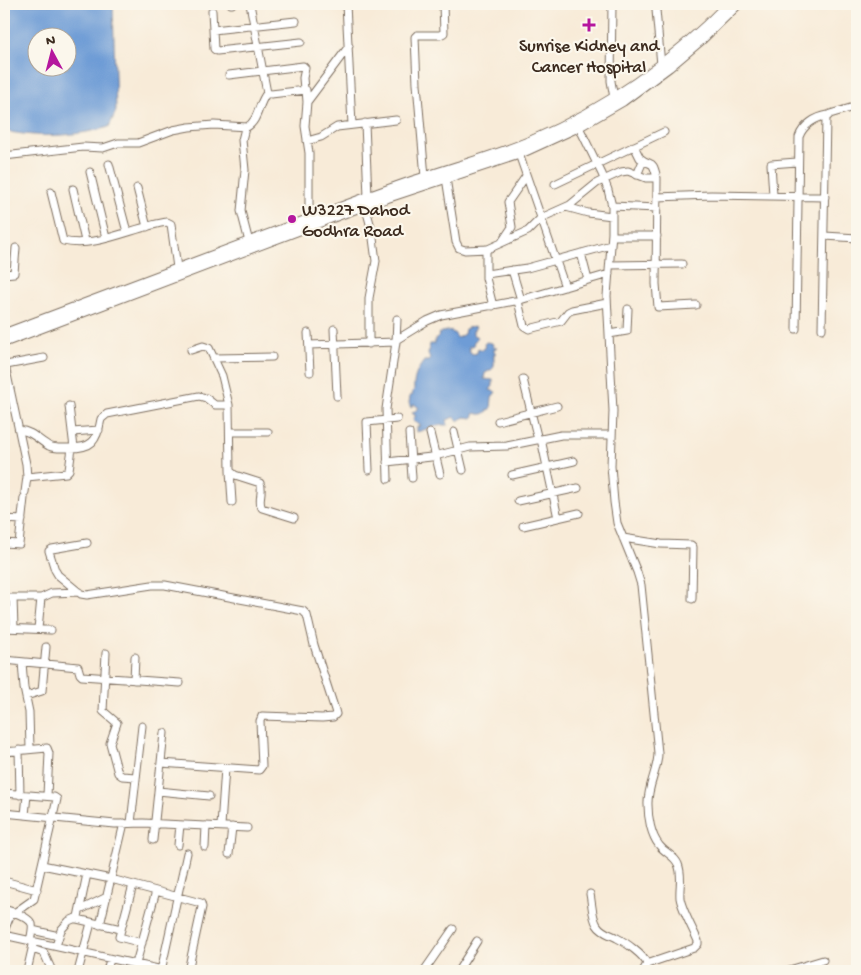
<svg xmlns="http://www.w3.org/2000/svg" width="861" height="975" font-family="'Gochi Hand',sans-serif">
<style>
.water{fill:#6e9cd6;stroke:#54637a;fill-rule:evenodd}
.lines{fill:none;stroke-linecap:round;stroke-linejoin:round}
.minor-casing{stroke:#7d6e5f;stroke-width:9}
.major-casing{stroke:#7d6e5f;stroke-width:11}
.minor{stroke:#fff;stroke-width:7}
.major{stroke:#fff;stroke-width:9}
.poi-dot{fill:#b5179e;stroke:#fbf7ec;stroke-width:2}
.labels{text-anchor:middle;stroke-width:4.5;stroke-linejoin:round;paint-order:stroke}
.poi-label{font-size:18px;fill:#3b2a1e;stroke:#fbf7ec}
</style>
<rect width="100%" height="100%" fill="#fbf7ec"/>
<filter id="ink" filterUnits="userSpaceOnUse"><feTurbulence type="fractalNoise" baseFrequency=".02" numOctaves="2"/><feDisplacementMap in="SourceGraphic" scale="10" xChannelSelector="R" yChannelSelector="G"/><feConvolveMatrix kernelMatrix="1 2 1 2 8 2 1 2 1" color-interpolation-filters="sRGB"/></filter>
<filter id="wash" filterUnits="userSpaceOnUse"><feTurbulence type="fractalNoise" baseFrequency=".0096" numOctaves="4" result="noise"/><feDisplacementMap in="SourceGraphic" scale="20" xChannelSelector="R" yChannelSelector="G"/><feGaussianBlur stdDeviation="1.12" result="paint"/><feColorMatrix in="noise" values="0 0 0 0 0 0 0 0 0 0 0 0 0 0 0 0 0 1.4 0 .05"/><feComposite in="paint" operator="in"/></filter>
<g filter="url(#wash)">
<rect width="100%" height="100%" fill="#f8ebd8"/>
<path class="water" d="M 4,4 L 113,4 L 116,111 L 109,127 C 72,137 41,138 4,131 ZM 38,38 L 68,38 L 68,68 L 38,68 Z
M 475,326 L 476,327 L 473,331 L 473,335 L 478,337 L 473,343 L 474,345 L 471,347 L 469,346 L 470,352 L 473,354 L 477,353 L 478,348 L 482,350 L 485,348 L 484,344 L 486,342 L 492,343 L 494,348 L 497,348 L 493,351 L 496,353 L 494,354 C 493,367 498,367 485,373 L 484,379 L 493,380 L 493,386 L 490,390 L 496,392 L 492,397 L 491,409 C 486,410 486,417 475,413 L 473,418 L 464,417 L 459,421 L 454,417 L 447,420 L 448,425 L 439,425 L 417,432 L 417,427 L 421,426 L 414,421 L 413,418 L 416,416 L 412,413 L 419,408 L 414,404 L 411,408 L 409,403 L 410,396 L 413,395 L 412,392 L 414,390 C 413,379 417,370 424,361 L 429,361 L 430,359 L 428,354 L 430,344 L 435,344 L 435,340 L 439,336 L 438,334 C 445,330 454,329 457,338 L 464,334 L 465,329 L 468,328 L 468,327 Z"/>
</g>
<g filter="url(#ink)">
<g class="lines">
<defs>
<path id="minor" d="M 231,4 L 232,4
M 250,4 L 267,93 L 271,94 L 306,90 L 307,102 L 305,126 L 309,153 L 309,219
M 346,4 L 352,125
M 612,4 L 611,81 L 614,98
M 656,10 L 661,65
M 212,11 L 214,49 L 217,51 L 301,42
M 213,30 L 296,21
M 229,75 L 303,66 L 305,68 L 303,78 L 304,89
M 307,102 L 349,46
M 365,123 L 368,197
M 577,123 L 602,174 L 608,190 L 612,206 L 612,233 L 607,296 L 613,411 L 611,466 L 614,502 L 617,523 L 637,572 L 641,585 L 658,753 C 658,771 647,786 648,805 C 648,818 651,835 659,845 C 665,853 674,855 678,864 C 683,876 679,886 680,898 C 682,910 693,929 698,941 L 698,944 L 694,948 L 647,964 L 643,971
M 245,128 L 242,140 L 245,170 L 241,211 L 249,242
M 307,141 L 321,137 L 337,127 L 396,120
M 634,146 L 640,158 C 652,168 652,157 657,178 L 656,284 L 658,307 L 696,305
M 519,154 L 565,287
M 4,156 L 83,147 L 103,148 L 118,143 L 138,143 L 173,130 L 189,127 L 214,125 L 247,127 C 259,120 258,103 267,93
M 109,164 L 127,232
M 90,172 L 106,238
M 637,175 L 643,161
M 425,177 L 417,84 L 415,37 L 417,35 L 440,35 L 444,33 L 443,4
M 446,178 L 456,242 L 459,248 L 465,250 L 488,249 L 528,231 L 541,218 L 570,205 L 597,183 L 621,172 L 628,171 L 646,178 L 657,178
M 555,184 L 664,132
M 137,188 L 147,227
M 73,189 L 85,241
M 51,192 L 63,241 C 95,249 136,226 167,222 L 171,224 L 177,268
M 773,195 L 771,164 L 797,162
M 657,197 L 711,195 L 825,197
M 365,205 L 372,231 L 376,261 L 369,298 L 369,344
M 612,206 L 657,208
M 566,207 L 588,213 L 612,216
M 612,236 L 657,236
M 825,236 L 857,238
M 502,242 L 512,227 L 508,202 L 526,176
M 486,249 L 486,278 L 493,306
M 581,253 L 588,280
M 610,265 L 682,264
M 512,270 L 521,300
M 4,274 L 14,273 L 16,248
M 486,274 L 527,268 L 611,245
M 518,301 L 524,326 L 529,329 L 561,321 L 568,312 L 572,310 L 607,303
M 334,329 L 337,396
M 796,329 L 799,137 C 803,125 816,117 828,115
M 822,329 L 826,118 L 830,114 L 857,106
M 308,333 L 310,372
M 609,334 L 627,331 L 628,309
M 396,340 L 427,321 L 441,315 L 520,300 L 609,274
M 309,345 L 396,342
M 191,350 L 203,346 L 209,348 L 222,376 L 229,405 L 230,471 L 235,475 L 260,483 C 264,491 257,501 262,508 L 294,518
M 214,358 L 272,357
M 4,367 L 6,370 L 26,464 L 27,477 L 25,492
M 4,367 L 6,365 L 44,358
M 523,379 L 538,440
M 69,406 L 74,448
M 498,421 L 557,406
M 19,430 C 32,431 38,440 49,446 C 55,449 62,448 69,448 C 92,448 97,442 101,419 L 107,414 L 199,396 L 206,398 L 215,405 L 229,405
M 72,432 L 99,430
M 230,432 L 268,432
M 454,432 L 463,470
M 409,433 L 412,478
M 430,433 L 440,474
M 541,439 L 558,518
M 387,462 L 431,457 L 470,447 L 507,446 L 561,435 L 612,435
M 369,470 L 367,422 L 397,419
M 230,471 L 232,502
M 512,475 L 574,461
M 27,477 L 66,473 L 69,470 L 72,448
M 388,479 L 386,409 L 396,342 L 397,319
M 518,501 L 578,488
M 4,519 L 22,520
M 523,526 L 579,513
M 623,538 L 661,544 L 691,545 L 693,547 L 692,599
M 4,543 L 19,544 L 24,498
M 87,543 L 52,549 L 49,551 L 55,570 L 58,575 L 81,594 L 87,595 L 152,585 L 165,585 L 303,611 L 307,615 L 314,645 L 335,710 L 336,714 L 333,717 L 322,718 L 262,716 L 260,721 L 262,766 L 259,770 L 161,763
M 4,598 L 41,598 L 52,593 L 79,592
M 13,598 L 14,628
M 4,628 L 51,630
M 38,629 L 41,598
M 106,653 L 103,711 L 117,723 L 110,743 L 118,773 L 122,776 L 136,777
M 4,660 L 78,667 L 80,674 L 82,676 L 180,683
M 22,662 L 24,688 L 29,712 L 30,749
M 134,680 L 135,657
M 26,696 L 42,691 L 46,647
M 19,750 L 20,795
M 4,752 L 47,748 L 49,753 L 47,796
M 158,791 L 209,796
M 4,793 L 54,797 L 57,799 L 34,899 L 10,916 L 4,931
M 4,813 L 115,824 L 143,823 L 247,828
M 25,815 L 27,795
M 131,823 L 142,726
M 221,826 L 225,768
M 153,840 L 164,733
M 178,845 L 180,825
M 205,847 L 206,826
M 229,854 L 232,827
M 42,865 L 111,879 L 201,903 L 202,907 L 188,971
M 4,881 L 37,890
M 133,885 L 119,937 L 142,943
M 590,894 C 592,904 592,917 597,925 C 602,933 610,934 617,938 C 625,942 644,955 647,964
M 4,909 C 11,911 29,917 32,924 C 33,929 31,936 30,941
M 80,910 L 107,897
M 77,919 L 121,929
M 100,925 L 124,823
M 32,930 L 59,936
M 4,935 L 167,971
M 56,946 L 61,930 L 69,921 L 78,917 L 87,874
M 32,949 L 44,953 L 52,971
M 79,968 L 91,923
M 27,971 L 33,945
M 107,971 L 110,959
M 134,971 L 156,891
M 161,971 L 187,853
M 424,971 L 453,929
M 458,971 L 477,941
M 786,971 L 823,960"/>
<path id="major" d="M 4,334 L 368,197 C 387,190 406,183 425,177 C 461,165 498,155 533,140 C 608,108 672,62 728,4
M 4,342 L 365,205 L 519,154 L 578,127 L 623,101 L 669,67 L 701,40 L 738,4"/>
</defs>
<use href="#minor" class="minor-casing"/>
<use href="#major" class="major-casing"/>
<use href="#minor" class="minor"/>
<use href="#major" class="major"/>
</g>
</g>
<g class="poi-dot">
<path d="M586.5 17.5h5v5h5v5h-5v5h-5v-5h-5v-5h5z"/>
<circle cx="292" cy="219" r="5"/>
</g>
<g class="labels">
<g class="poi-label">
<text x="589" y="51">Sunrise Kidney and<tspan x="589" dy="21">Cancer Hospital</tspan></text>
<text x="302" y="215" text-anchor="start">W3227 Dahod<tspan x="302" dy="21">Godhra Road</tspan></text>
</g>
</g>
<rect width="861" height="975" fill="none" stroke="#fbf7ec" stroke-width="20"/>
<g transform="translate(52 52) rotate(353)"><circle r="24" fill="#fbf7ec" stroke="#aea59a"/>
<path d="M0-4L9 19L0 12L-9 19Z" fill="#b5179e"/>
<text y="-8" font-size="14" font-weight="bold" text-anchor="middle" fill="#3b2a1e">N</text>
</g>
</svg>
